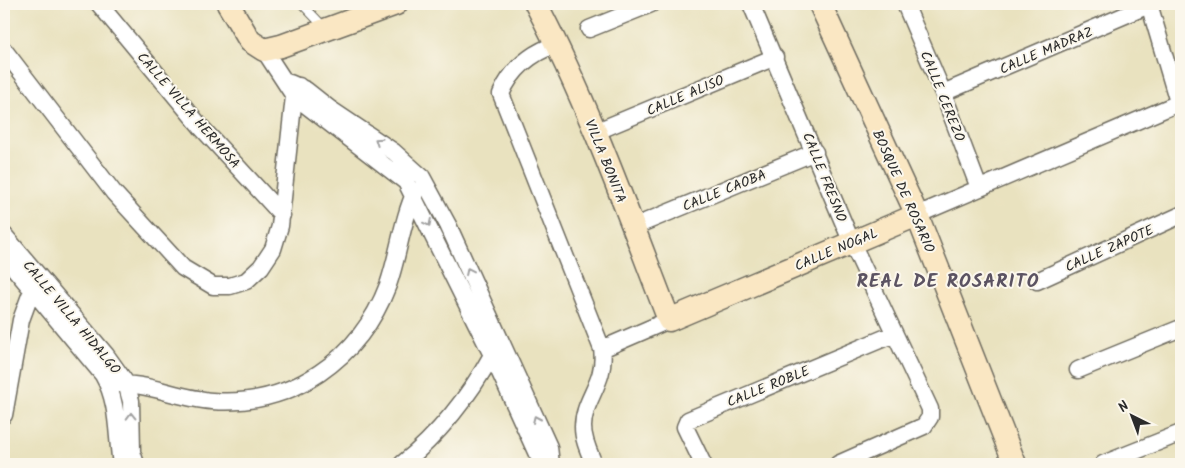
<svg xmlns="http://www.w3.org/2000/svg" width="1185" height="468" font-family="Kalam,sans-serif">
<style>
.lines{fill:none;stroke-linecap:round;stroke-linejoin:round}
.lane-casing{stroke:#6e6b5f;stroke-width:10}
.street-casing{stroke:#6e6b5f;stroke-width:19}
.secondary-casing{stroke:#6e6b5f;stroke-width:25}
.lane{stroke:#fff;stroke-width:8}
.street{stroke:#fff;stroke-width:16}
.secondary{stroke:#fae7c3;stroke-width:22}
.oneway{stroke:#a0a0a0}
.labels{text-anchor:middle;stroke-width:4;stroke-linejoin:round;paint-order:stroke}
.street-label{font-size:14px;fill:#2b2b2b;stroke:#fbf7ec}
.district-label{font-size:19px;font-weight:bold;letter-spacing:1px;fill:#5b5362;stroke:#fbf7ec}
</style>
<rect width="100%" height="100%" fill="#fbf7ec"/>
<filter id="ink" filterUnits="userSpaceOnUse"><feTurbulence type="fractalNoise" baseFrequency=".02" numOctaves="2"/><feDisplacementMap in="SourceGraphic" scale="10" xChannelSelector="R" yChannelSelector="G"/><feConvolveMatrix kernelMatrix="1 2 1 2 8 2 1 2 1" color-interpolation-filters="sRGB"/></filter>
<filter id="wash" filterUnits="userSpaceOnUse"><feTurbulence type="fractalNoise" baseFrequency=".0096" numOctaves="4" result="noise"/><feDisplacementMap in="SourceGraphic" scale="20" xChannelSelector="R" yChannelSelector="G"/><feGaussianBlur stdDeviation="1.12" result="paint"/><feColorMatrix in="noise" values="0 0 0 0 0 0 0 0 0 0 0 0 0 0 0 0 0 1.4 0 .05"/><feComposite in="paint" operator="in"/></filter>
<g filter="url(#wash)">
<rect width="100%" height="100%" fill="#e9e2bf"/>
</g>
<g filter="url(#ink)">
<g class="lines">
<defs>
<path id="lane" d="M 302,4 L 325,28"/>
<path id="street" d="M 99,4 L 201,127 L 282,215
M 751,4 L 852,243 L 930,409 L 930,417 L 924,426 L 838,464
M 905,4 L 943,93 L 979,188
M 1149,4 L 1178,102
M 589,29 L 651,4
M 557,44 C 531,53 512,68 501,94 L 602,349 C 607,382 583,399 583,427 C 583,440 589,452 594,464
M 4,50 L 114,193 L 183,268 L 213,286 L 230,286 L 246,281 L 261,267 L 273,249 L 280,226 L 294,96 L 299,86
M 264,50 L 294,96 L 406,182 L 492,355 L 537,454 L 546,464
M 290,83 L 306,90 L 330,109 L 394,152 L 422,177 L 448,225 L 549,447 L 551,464
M 943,93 L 1149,5
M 595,132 L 775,57
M 917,215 L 1181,102
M 633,227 L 815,152
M 4,235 L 106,355 L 126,383 L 131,401 L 132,452 L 136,464
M 4,256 L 103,375 C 119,403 116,433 121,464
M 1037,281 L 1181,215
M 602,349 L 669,320
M 1078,370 L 1181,328
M 108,384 C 145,381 176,398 212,401 C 292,407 360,359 388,285 C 399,254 402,219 416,190
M 4,415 L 21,320 L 35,282
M 402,464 C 438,436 470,395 492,355
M 703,464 L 685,427 L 688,420 L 894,334
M 1103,464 L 1181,433"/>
<path id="secondary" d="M 228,4 L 250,41 L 264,50 L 281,46 L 396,4
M 536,4 C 589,105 628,214 669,320 L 917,215
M 820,4 L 917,215 L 1015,464"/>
</defs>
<use href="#lane" class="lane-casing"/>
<use href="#street" class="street-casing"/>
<use href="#secondary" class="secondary-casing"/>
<use href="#lane" class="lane"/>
<use href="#street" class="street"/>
<use href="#secondary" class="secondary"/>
</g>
<defs><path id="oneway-chevron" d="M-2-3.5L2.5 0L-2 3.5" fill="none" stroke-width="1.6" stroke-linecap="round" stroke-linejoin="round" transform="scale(1.25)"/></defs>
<g class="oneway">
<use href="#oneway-chevron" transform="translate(378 141) rotate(-146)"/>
<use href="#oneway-chevron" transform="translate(428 223) rotate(64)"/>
<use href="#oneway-chevron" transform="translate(469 271) rotate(-115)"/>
<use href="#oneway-chevron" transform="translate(131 416) rotate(-91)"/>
<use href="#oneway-chevron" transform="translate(536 419) rotate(-114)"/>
</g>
</g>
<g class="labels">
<g class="street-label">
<text transform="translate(1046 50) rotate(-23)" y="5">CALLE MADRAZ</text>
<text transform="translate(685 95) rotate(-23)" y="5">CALLE ALISO</text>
<text transform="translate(943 96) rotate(68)" y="5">CALLE CEREZO</text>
<text transform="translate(189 110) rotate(49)" y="5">CALLE VILLA HERMOSA</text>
<text transform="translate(606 161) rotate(68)" y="5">VILLA BONITA</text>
<text transform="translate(825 177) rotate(68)" y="5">CALLE FRESNO</text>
<text transform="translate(724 190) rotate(-22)" y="5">CALLE CAOBA</text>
<text transform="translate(904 191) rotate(66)" y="5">BOSQUE DE ROSARIO</text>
<text transform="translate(1109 248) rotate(-24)" y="5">CALLE ZAPOTE</text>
<text transform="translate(836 249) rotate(-23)" y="5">CALLE NOGAL</text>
<text transform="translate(72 317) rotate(50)" y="5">CALLE VILLA HIDALGO</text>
<text transform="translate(768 386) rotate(-22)" y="5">CALLE ROBLE</text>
</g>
<g class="district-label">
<text x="948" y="287">REAL DE ROSARITO</text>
</g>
</g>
<rect width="1185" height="468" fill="none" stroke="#fbf7ec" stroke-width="20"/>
<g transform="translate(1132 416) rotate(318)" stroke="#fbf7ec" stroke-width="4" paint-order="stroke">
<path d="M0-4L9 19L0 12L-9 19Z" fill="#2b2b2b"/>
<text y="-8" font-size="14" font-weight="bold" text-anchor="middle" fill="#2b2b2b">N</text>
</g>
</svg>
